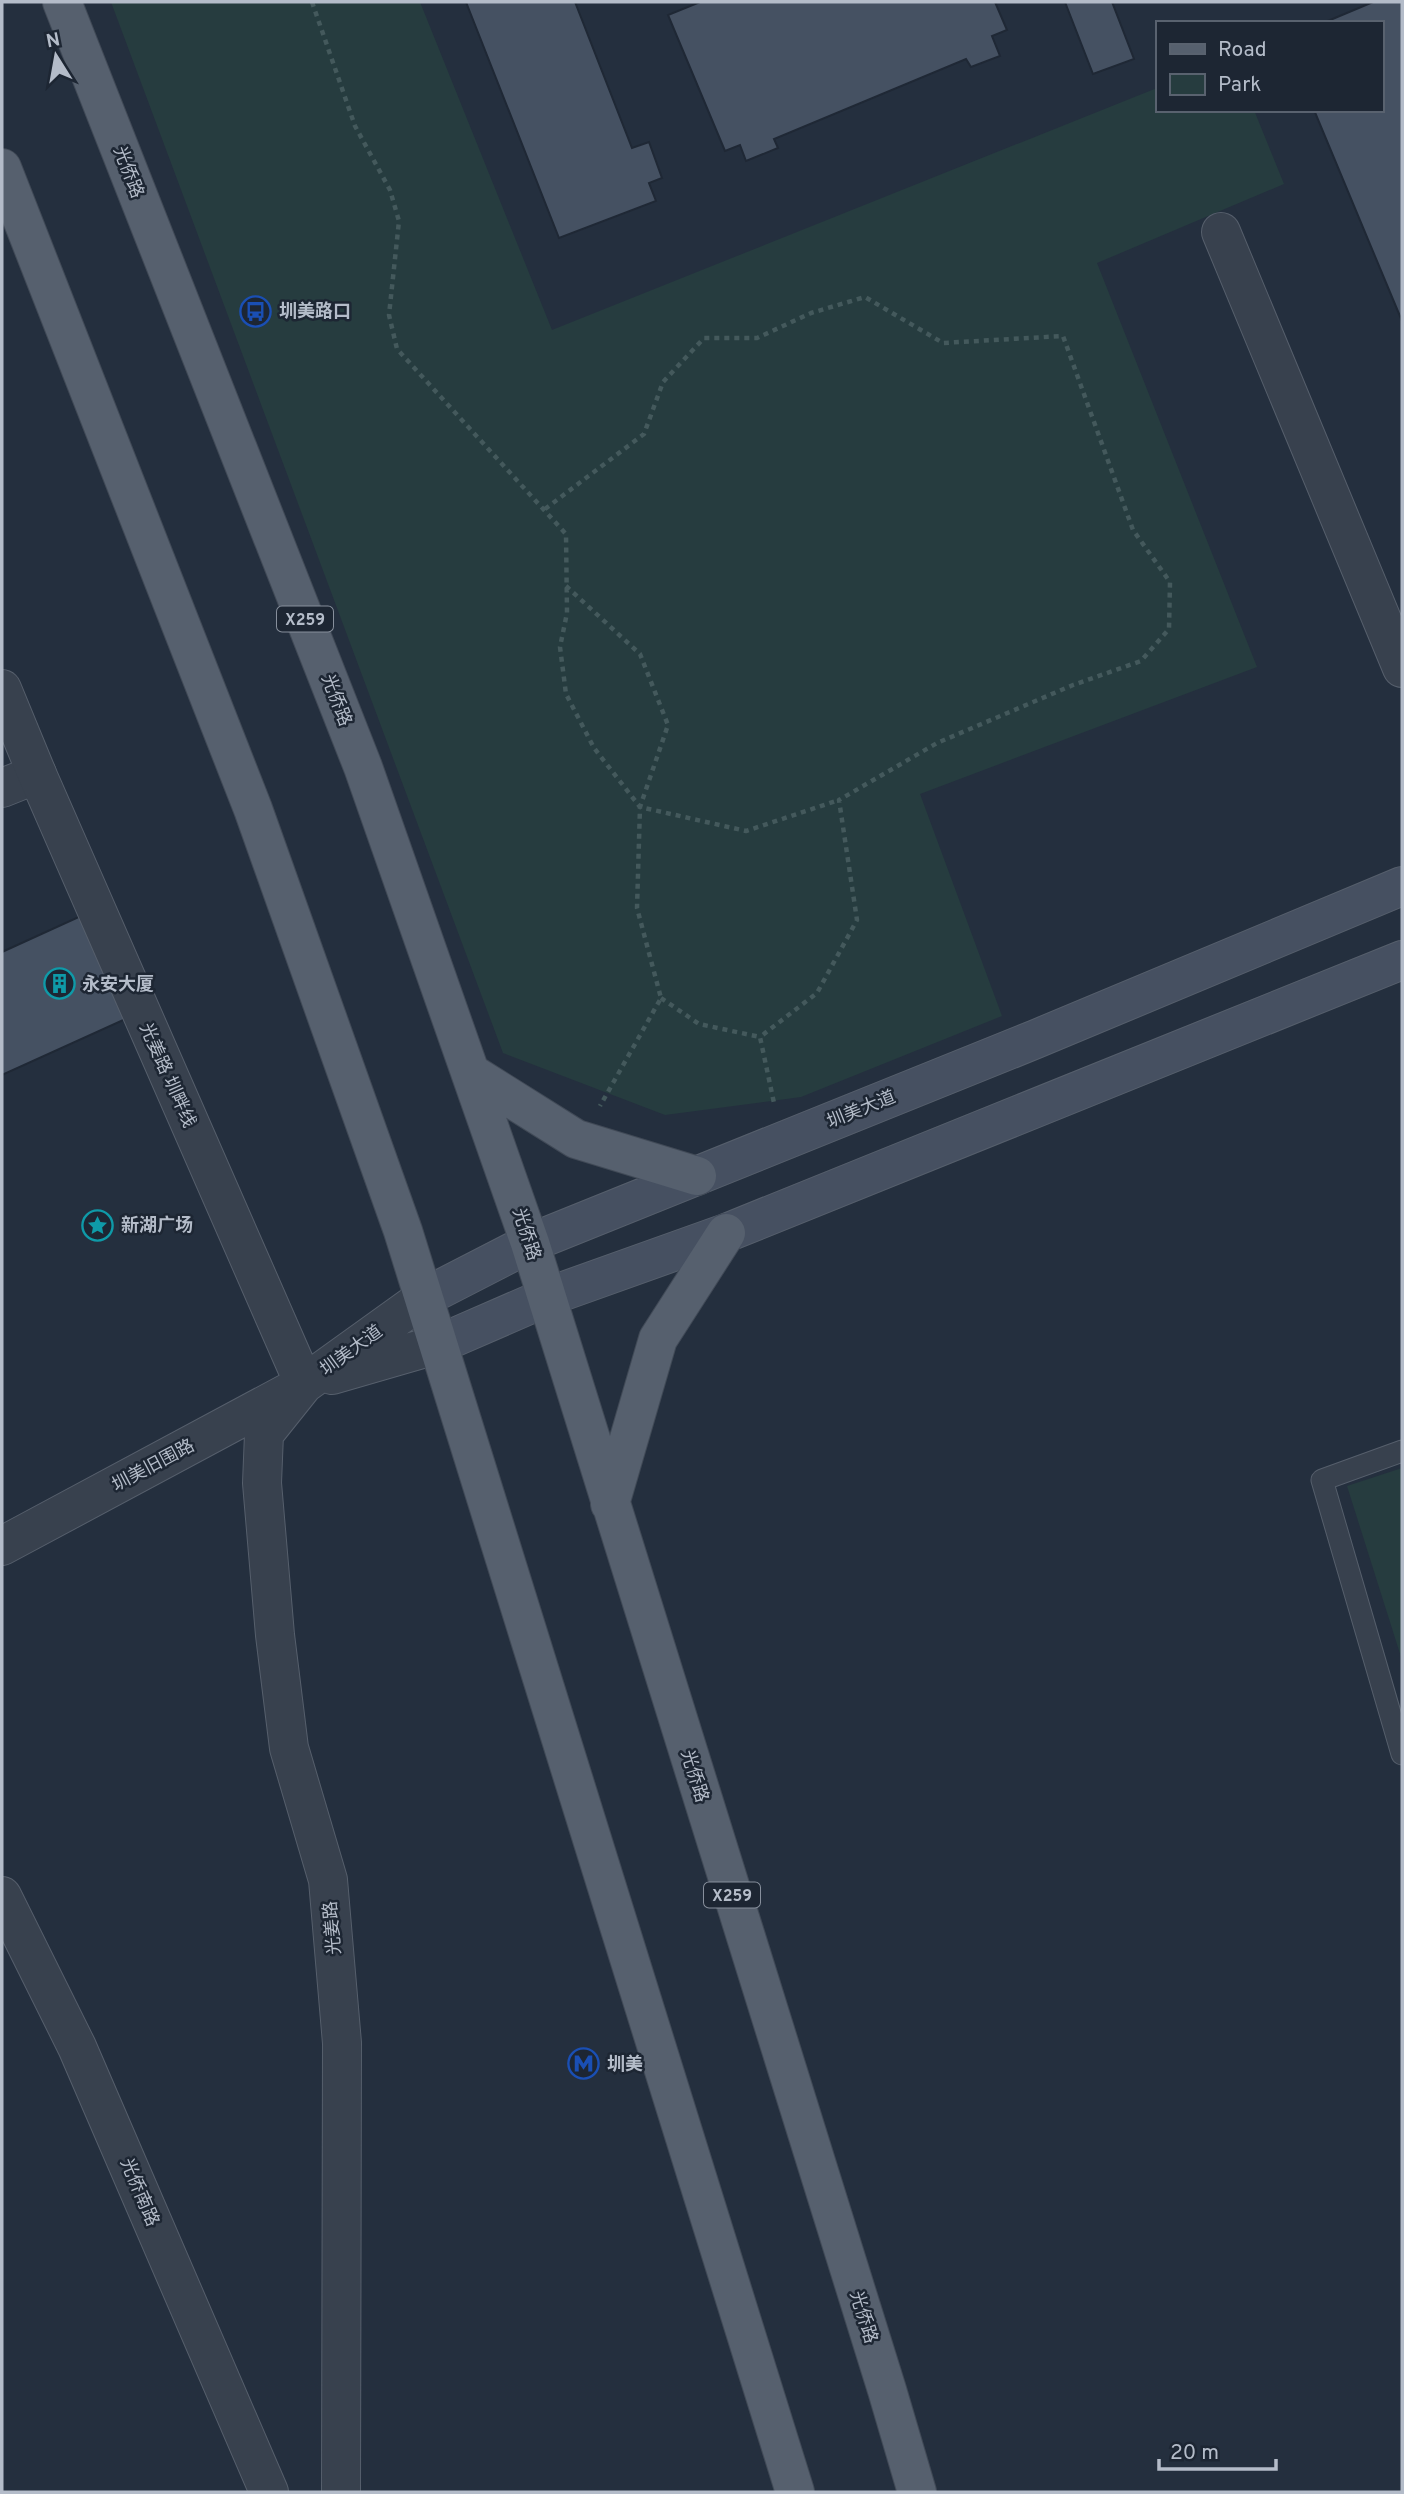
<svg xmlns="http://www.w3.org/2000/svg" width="1404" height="2494" font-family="Overpass,'Noto Sans SC',sans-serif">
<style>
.green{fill:#263c3f}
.building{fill:#455162;stroke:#1f2835;stroke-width:2}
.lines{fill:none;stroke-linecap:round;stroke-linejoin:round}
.service-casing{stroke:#565f6c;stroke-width:23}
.minor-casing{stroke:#565f6c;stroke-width:40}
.tertiary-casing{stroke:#565f6c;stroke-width:40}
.secondary-casing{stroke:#565f6c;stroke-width:40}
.primary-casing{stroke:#414a57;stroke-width:40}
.path{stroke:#44595c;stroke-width:4.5;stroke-dasharray:5 5;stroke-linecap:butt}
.service{stroke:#38414e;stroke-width:21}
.minor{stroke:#38414e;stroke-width:38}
.tertiary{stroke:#38414e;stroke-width:38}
.secondary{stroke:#465061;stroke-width:38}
.primary{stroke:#56606e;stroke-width:38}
.labels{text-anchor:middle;stroke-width:5;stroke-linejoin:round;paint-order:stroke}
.shield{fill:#1d2633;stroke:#878f9c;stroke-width:2}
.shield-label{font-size:16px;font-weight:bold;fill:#b4bcc9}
.street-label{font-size:18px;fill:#b4bcc9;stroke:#1d2633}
.poi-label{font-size:18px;font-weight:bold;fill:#b4bcc9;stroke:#1d2633;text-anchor:start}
</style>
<rect width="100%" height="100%" fill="#242f3e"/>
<path class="green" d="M 111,2 L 420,2 L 552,330 L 1157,88 L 1157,110 L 1254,110 L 1284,184 L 1097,263 L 1257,667 L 920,794 L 1002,1016 L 801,1097 L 665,1115 L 503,1053 Z
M 1402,1468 L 1402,1660 L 1347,1486 Z"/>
<path class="building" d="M 466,2 L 575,2 L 632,148 L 649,142 L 662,178 L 649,183 L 656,201 L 559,238 Z
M 700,2 L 995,2 L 1007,30 L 992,36 L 1000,56 L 971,67 L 966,59 L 774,139 L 778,148 L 746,161 L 740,145 L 725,151 L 668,15 Z
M 1065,2 L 1112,2 L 1134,59 L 1093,74 Z
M 1373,2 L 1402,2 L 1402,321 L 1314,110 L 1381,110 L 1381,23 L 1323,23 Z
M 83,915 L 130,1017 L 2,1075 L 2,952 Z"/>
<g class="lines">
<defs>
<path id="service" d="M 1402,1451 L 1322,1480 L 1402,1754"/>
<path id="minor" d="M 1221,232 L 1402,668
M 2,788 L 37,774
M 2,1896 L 77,2047 L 269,2492"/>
<path id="tertiary" d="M 2,689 L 37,774 L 304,1384
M 332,1375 L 439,1344
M 304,1384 L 264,1434 L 262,1483 L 275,1635 L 289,1748 L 328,1880 L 342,2043 L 341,2492
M 2,1546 L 304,1384 L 425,1297"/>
<path id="secondary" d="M 425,1297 L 530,1243 L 1036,1039 L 1402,886
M 439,1344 L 547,1297 L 726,1233 L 1402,960"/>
<path id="primary" d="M 62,2 L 363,767 L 530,1243 L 887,2390 L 917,2492
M 2,168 L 253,809 L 403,1231 L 795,2492
M 471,1073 L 576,1139 L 697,1176
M 610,1504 L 658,1339 L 726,1233"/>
</defs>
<use href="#service" class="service-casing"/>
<use href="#minor" class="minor-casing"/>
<use href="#tertiary" class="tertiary-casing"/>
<use href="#secondary" class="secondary-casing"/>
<use href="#primary" class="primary-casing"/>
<path class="path" d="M 312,2 L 355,126 L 390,190 L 399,221 L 389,315 L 397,349 L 566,534 L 567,613 L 560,647 L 566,694 L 594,748 L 640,807 L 637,908 L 661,998 L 600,1106
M 545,509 L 644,434 L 663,382 L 704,338 L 757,338 L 811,313 L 865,297 L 943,343 L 1063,336 L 1133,530 L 1170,582 L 1169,629 L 1141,661 L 1073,685 L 937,743 L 839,800 L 857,920 L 817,993 L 760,1037 L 774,1103
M 566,586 L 640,654 L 668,725 L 640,807 L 746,831 L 839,800
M 661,998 L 699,1024 L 760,1037"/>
<use href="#service" class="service"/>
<use href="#minor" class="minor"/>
<use href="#tertiary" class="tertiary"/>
<use href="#secondary" class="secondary"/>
<use href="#primary" class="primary"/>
</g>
<defs>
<symbol id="bus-ring" viewBox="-11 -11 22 22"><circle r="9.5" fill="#1d2633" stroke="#1a4fb4" stroke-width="1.5"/><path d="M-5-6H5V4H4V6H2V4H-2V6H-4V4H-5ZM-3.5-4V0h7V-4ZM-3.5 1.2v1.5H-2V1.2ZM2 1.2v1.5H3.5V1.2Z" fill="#1a4fb4"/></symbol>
<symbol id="building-ring" viewBox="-11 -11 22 22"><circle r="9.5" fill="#1d2633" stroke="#0f9aa8" stroke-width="1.5"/><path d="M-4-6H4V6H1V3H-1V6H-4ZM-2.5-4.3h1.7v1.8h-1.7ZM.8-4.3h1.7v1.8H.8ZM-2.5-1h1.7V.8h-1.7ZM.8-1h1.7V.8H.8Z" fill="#0f9aa8"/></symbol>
<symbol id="sight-ring" viewBox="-11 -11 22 22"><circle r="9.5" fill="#1d2633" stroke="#0f9aa8" stroke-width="1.5"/><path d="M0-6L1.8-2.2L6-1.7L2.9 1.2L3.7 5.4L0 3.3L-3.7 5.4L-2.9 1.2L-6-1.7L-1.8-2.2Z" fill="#0f9aa8"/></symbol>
<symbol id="metro-ring" viewBox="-11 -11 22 22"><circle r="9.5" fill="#1d2633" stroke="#1a4fb4" stroke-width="1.5"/><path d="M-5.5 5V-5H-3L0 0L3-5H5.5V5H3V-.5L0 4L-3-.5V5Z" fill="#1a4fb4"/></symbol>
</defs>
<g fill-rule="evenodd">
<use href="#bus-ring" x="238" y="294" width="35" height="35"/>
<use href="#building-ring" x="42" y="966" width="35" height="35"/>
<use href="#sight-ring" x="80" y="1208" width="35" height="35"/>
<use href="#metro-ring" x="566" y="2046" width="35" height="35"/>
</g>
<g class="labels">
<g class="shield">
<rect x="277" y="606.5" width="56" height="25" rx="5"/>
<rect x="704" y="1882.5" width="56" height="25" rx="5"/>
</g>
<g class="shield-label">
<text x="305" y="625">X259</text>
<text x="732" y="1901">X259</text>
</g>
<g class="street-label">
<text transform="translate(129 172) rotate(69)" y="6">光侨路</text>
<text transform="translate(337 700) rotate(69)" y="6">光侨路</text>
<text transform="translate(168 1075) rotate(66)" y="6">光姜路 圳畔线</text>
<text transform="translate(861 1109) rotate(-22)" y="6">圳美大道</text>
<text transform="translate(527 1234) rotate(72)" y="6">光侨路</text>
<text transform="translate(351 1350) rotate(-36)" y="6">圳美大道</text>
<text transform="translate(153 1465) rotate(-28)" y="6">圳美旧围路</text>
<text transform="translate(695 1776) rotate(73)" y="6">光侨路</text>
<text transform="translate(332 1928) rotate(-95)" y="6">光姜路</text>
<text transform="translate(140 2192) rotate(67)" y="6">光侨南路</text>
<text transform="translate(864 2317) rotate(73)" y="6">光侨路</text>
</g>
<g class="poi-label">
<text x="279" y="317">圳美路口</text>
<text x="82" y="990">永安大厦</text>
<text x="121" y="1231">新湖广场</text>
<text x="607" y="2070">圳美</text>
</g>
</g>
<rect width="1404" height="2494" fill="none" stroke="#b4bcc9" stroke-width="7"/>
<rect x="1156" y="21" width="228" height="91" fill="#1d2633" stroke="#59626f" stroke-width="2"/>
<rect x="1170" y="44" width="35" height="10" fill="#56606e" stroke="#59626f" stroke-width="2"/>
<text x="1218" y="56" font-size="21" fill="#b4bcc9">Road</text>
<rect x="1170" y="74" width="35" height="21" fill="#263c3f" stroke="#59626f" stroke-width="2"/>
<text x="1218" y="91" font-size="21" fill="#b4bcc9">Park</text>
<g transform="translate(56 56) rotate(349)" stroke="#1d2633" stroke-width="5" paint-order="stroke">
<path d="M0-5L12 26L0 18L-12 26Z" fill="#b4bcc9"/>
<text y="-10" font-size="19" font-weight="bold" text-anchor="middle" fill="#b4bcc9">N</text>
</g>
<path d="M1159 2459v10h117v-10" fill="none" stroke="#b4bcc9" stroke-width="3.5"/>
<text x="1170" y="2459" font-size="21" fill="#b4bcc9" stroke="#1d2633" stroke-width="5" paint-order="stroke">20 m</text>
</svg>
